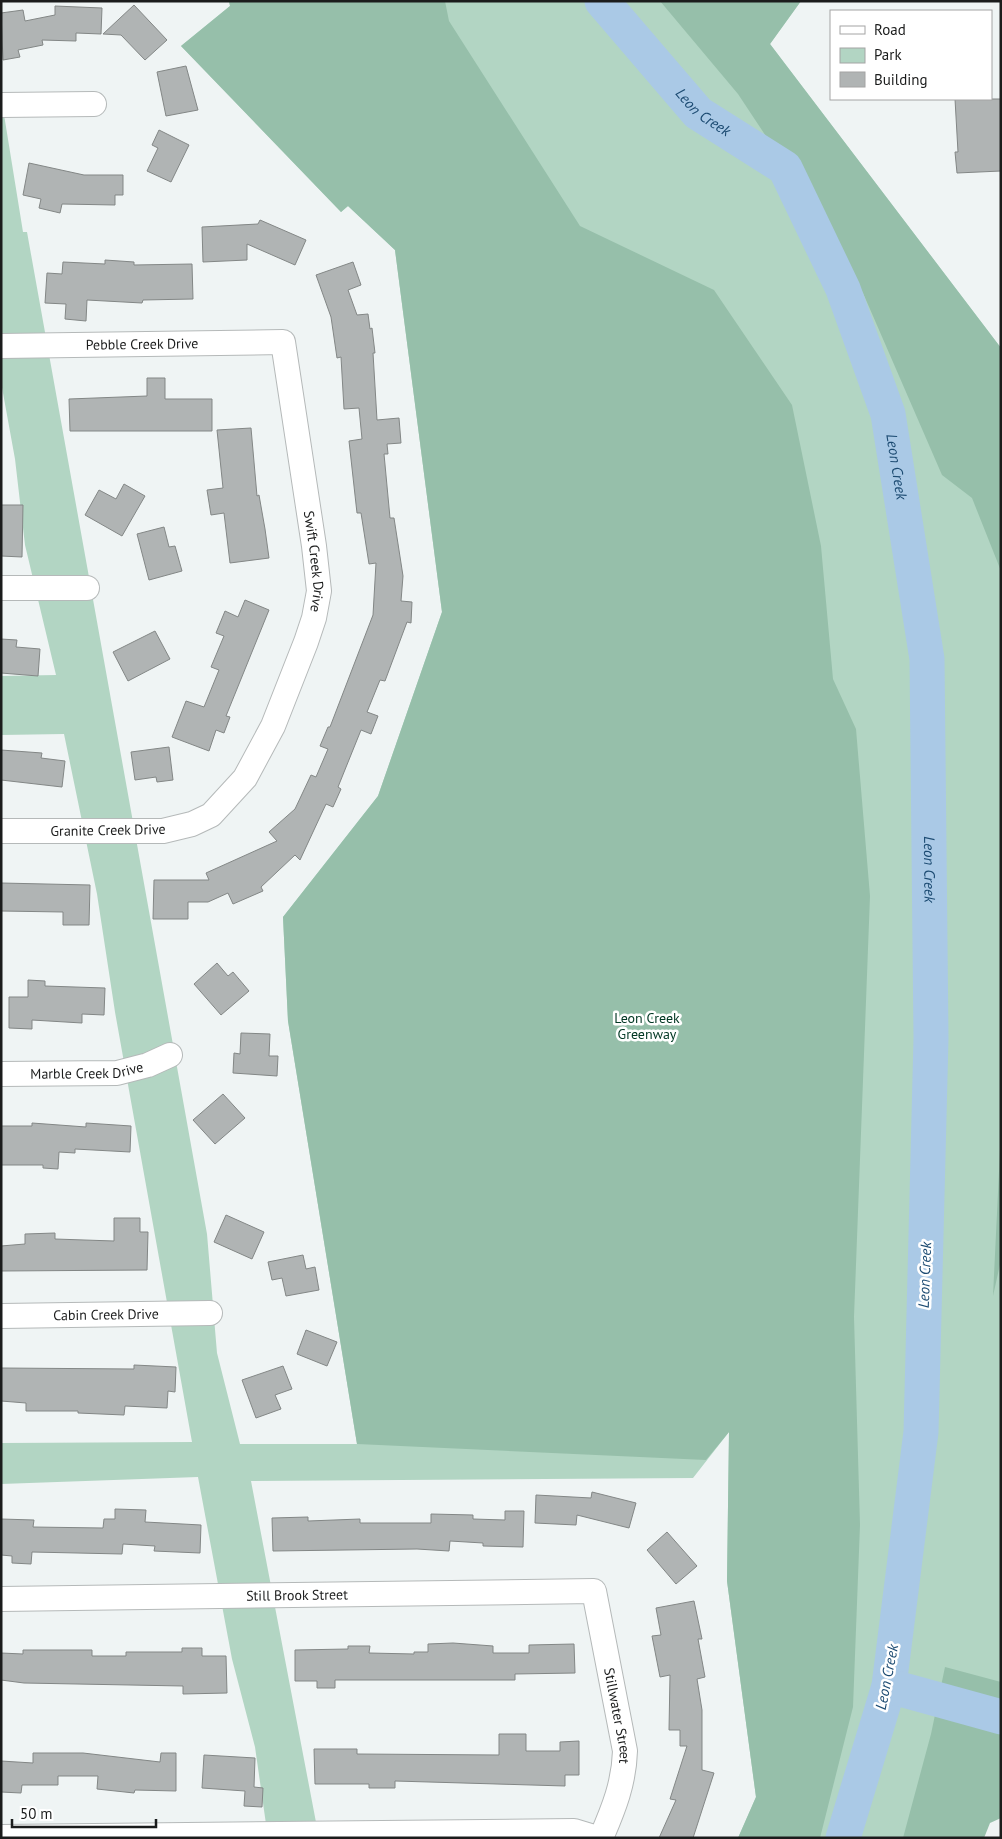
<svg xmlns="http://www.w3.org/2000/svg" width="1002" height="1839" font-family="'PT Sans',sans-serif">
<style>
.green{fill:#b2d5c3}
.forest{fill:#96bfaa}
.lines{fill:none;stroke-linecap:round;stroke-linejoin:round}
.river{stroke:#aac9e6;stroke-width:35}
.building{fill:#b0b4b4;stroke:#838786}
.minor-casing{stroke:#b5b9b9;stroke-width:26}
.minor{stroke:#fff;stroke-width:24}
.labels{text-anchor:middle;stroke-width:5;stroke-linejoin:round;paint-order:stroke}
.street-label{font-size:14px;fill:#1b1c1c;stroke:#fff}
.park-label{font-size:14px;fill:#003723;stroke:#fff}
.water-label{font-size:15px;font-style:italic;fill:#1c4b72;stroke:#fff}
</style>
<rect width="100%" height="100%" fill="#eff4f4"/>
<path class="green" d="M 229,1 L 801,1 L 770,44 L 1001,348 L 1001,1795 L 950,1838 L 738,1838 L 756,1797 L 727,1581 L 729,1432 L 693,1478 L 251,1481 L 319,1838 L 268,1838 L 255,1747 L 232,1659 L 198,1477 L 1,1484 L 1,1443 L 192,1442 L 115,1012 L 97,894 L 64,734 L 1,735 L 1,676 L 56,675 L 25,545 L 15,459 L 1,382 L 1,96 L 23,232 L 27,232 L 207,1234 L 217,1353 L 240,1444 L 357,1444 L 288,1021 L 283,917 L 378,796 L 442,612 L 395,250 L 348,206 L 341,212 L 181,46 L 230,6 Z"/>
<path class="forest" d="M 229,1 L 445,1 L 449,21 L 580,226 L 714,290 L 792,405 L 821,546 L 833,679 L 856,729 L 870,896 L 854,1317 L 860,1525 L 853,1707 L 820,1838 L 738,1838 L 756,1797 L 727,1581 L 729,1432 L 706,1460 L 357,1444 L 288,1021 L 283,917 L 378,796 L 442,612 L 395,250 L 348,206 L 341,212 L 181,46 L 230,6 Z
M 660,1 L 801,1 L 770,44 L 1001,348 L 1001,571 L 972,498 L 942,475 L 863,293 L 822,221 L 738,94 Z
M 1001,1130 L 1001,1260 L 993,1296 Z
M 945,1667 L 1001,1682 L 1001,1818 L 990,1823 L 984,1838 L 903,1838 L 931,1734 Z"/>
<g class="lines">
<g class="river">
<path id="s1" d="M 602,1 L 698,113 L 785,168 L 843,289 L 888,414 L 927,659 L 931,1038 L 921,1432 L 889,1686 L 843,1838"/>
<path d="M 889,1686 L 1001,1717"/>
</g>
</g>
<path class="building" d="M 134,5 L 167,40 L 145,60 L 121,35 L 103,34 Z
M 55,6 L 102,8 L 101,34 L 76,33 L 76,41 L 42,40 L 43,45 L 18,50 L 20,57 L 3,60 L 1,13 L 23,10 L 25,21 L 55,15 Z
M 186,66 L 198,110 L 166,116 L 157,72 Z
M 955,99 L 1001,99 L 1001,171 L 957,173 L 955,152 L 958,152 Z
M 159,130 L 189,145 L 171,182 L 147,171 L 158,148 L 152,145 Z
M 29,163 L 84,175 L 123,175 L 123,195 L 115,195 L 115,205 L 62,204 L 60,213 L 39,208 L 41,199 L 23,195 Z
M 260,220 L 306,240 L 295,265 L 247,244 L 247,260 L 203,262 L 202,227 L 258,224 Z
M 105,260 L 134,262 L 134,265 L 192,264 L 193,299 L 143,300 L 142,303 L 87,300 L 86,321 L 65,319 L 66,304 L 45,303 L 47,273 L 62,274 L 63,262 L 105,264 Z
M 353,262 L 361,285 L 348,290 L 357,315 L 368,314 L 370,329 L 372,328 L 375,353 L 373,353 L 377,420 L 399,418 L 401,443 L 387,444 L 388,454 L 384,454 L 390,518 L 394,518 L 403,576 L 401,601 L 412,602 L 411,623 L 407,622 L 385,681 L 380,680 L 367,712 L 378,716 L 371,734 L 361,730 L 338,787 L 341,789 L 333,807 L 326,804 L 300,860 L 295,855 L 261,887 L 263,891 L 233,904 L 228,893 L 208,902 L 188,902 L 188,919 L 153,919 L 154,880 L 209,880 L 206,873 L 277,841 L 269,832 L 295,809 L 311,775 L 316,777 L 328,749 L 320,746 L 328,727 L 330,727 L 373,615 L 376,563 L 369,564 L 361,513 L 357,513 L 349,441 L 362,439 L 359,408 L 344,409 L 341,357 L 337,358 L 331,317 L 316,275 Z
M 147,378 L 165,378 L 165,399 L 212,399 L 212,431 L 70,431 L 69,399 L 147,396 Z
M 251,428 L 257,496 L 259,495 L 265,529 L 269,558 L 230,563 L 224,513 L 211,515 L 207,490 L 223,488 L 217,430 Z
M 124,484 L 145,496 L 122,536 L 85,515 L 99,490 L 116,499 Z
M 1,505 L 23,505 L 22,557 L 1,556 Z
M 164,527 L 169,547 L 175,546 L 182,571 L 149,580 L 137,534 Z
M 245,600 L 269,610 L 226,716 L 230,717 L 224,733 L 216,730 L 209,751 L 172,737 L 186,701 L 204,707 L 219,670 L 211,667 L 224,636 L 216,633 L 225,611 L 238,617 Z
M 155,631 L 170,659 L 128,681 L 113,652 Z
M 1,639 L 17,640 L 16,647 L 40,649 L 38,676 L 1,673 Z
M 169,747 L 173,780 L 157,782 L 156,777 L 135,780 L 131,752 Z
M 1,750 L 42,753 L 41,758 L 65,761 L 62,787 L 1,780 Z
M 1,883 L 90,885 L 89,925 L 63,925 L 63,912 L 1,911 Z
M 217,963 L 228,976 L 233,972 L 249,991 L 221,1015 L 194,984 Z
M 28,980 L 45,981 L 45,986 L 105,988 L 104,1015 L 82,1014 L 82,1023 L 32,1020 L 32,1029 L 9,1028 L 9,997 L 28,997 Z
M 241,1033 L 270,1034 L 269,1056 L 278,1056 L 277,1076 L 233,1073 L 234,1053 L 240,1054 Z
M 223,1094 L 245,1118 L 215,1144 L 193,1120 Z
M 32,1123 L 86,1127 L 86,1123 L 131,1126 L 130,1152 L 75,1149 L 75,1153 L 59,1152 L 58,1169 L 43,1168 L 43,1165 L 1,1165 L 1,1126 L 32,1126 Z
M 226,1215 L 264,1232 L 252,1259 L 214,1242 Z
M 114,1218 L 140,1218 L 140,1232 L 148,1232 L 147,1270 L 1,1271 L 1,1246 L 25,1244 L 25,1234 L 55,1233 L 55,1239 L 114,1241 Z
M 303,1255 L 306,1269 L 315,1267 L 319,1290 L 286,1296 L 282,1278 L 272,1280 L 268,1262 Z
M 306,1330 L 337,1342 L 327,1366 L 297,1354 Z
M 134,1365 L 176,1367 L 175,1392 L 168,1391 L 167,1408 L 125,1406 L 124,1415 L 78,1413 L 78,1411 L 26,1411 L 26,1403 L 1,1401 L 1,1368 L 134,1369 Z
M 283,1366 L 292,1389 L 275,1395 L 281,1409 L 256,1418 L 242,1380 Z
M 592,1492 L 636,1503 L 629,1528 L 577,1515 L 576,1525 L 535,1523 L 536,1495 L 591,1498 Z
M 115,1509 L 146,1510 L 145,1522 L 201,1525 L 200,1553 L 154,1551 L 155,1546 L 123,1544 L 122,1554 L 32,1552 L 31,1564 L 12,1563 L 12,1556 L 1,1555 L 1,1519 L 34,1520 L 33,1527 L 103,1528 L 104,1519 L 115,1519 Z
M 505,1511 L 524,1511 L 523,1547 L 483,1546 L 483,1543 L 450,1541 L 449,1551 L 417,1549 L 273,1551 L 272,1518 L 308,1517 L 308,1521 L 360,1519 L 360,1523 L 431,1523 L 431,1514 L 473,1515 L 473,1519 L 505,1520 Z
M 667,1532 L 697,1566 L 676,1584 L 647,1550 Z
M 694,1601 L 702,1639 L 698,1639 L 705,1677 L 697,1679 L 702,1710 L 702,1770 L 714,1773 L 693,1838 L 659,1838 L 676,1800 L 670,1799 L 687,1746 L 680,1746 L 680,1730 L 669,1730 L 670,1675 L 660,1677 L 652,1636 L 661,1635 L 656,1608 Z
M 453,1643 L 493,1646 L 493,1653 L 529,1653 L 529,1645 L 574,1644 L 575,1673 L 515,1674 L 515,1680 L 335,1680 L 335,1688 L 317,1688 L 317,1681 L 295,1681 L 295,1650 L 348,1649 L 348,1646 L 370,1646 L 369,1653 L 414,1654 L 414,1652 L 428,1652 L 428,1644 Z
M 182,1648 L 202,1648 L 202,1656 L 226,1656 L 227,1693 L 183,1694 L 183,1686 L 24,1683 L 1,1680 L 1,1653 L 23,1654 L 23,1650 L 92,1650 L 92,1656 L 126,1656 L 126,1652 L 182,1652 Z
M 499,1734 L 526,1734 L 526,1751 L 560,1751 L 560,1742 L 579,1741 L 579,1775 L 565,1775 L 565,1786 L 395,1781 L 395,1788 L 369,1788 L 369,1784 L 315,1784 L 314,1749 L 357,1749 L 357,1754 L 499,1755 Z
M 33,1753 L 83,1753 L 160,1762 L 161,1753 L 176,1753 L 176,1791 L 135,1790 L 134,1793 L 97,1789 L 98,1776 L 58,1776 L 58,1785 L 22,1785 L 21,1793 L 1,1792 L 1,1761 L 33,1763 Z
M 204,1755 L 255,1758 L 254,1787 L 263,1788 L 262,1807 L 244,1806 L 245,1791 L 202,1788 Z"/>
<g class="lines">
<defs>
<g id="minor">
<path d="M 1,105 L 94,104"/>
<path id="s2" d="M 1,346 L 283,342 L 314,546 L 319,591 L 314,618 L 306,642 L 273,726 L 245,778 L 211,815 L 192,824 L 163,831 L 1,831"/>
<path d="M 1,588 L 87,588"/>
<path id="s3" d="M 1,1074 L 117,1073 L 148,1065 L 170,1055"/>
<path id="s4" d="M 1,1316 L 210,1313"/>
<path id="s5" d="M 1,1599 L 594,1591 L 625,1751 C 624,1783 614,1808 601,1838"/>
<path d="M 1,1837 L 574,1831 L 597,1838"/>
</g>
</defs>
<use href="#minor" class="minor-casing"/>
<use href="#minor" class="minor"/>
</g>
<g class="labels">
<g class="street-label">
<text dy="5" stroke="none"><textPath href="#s2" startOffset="141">Pebble Creek Drive</textPath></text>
<text dy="5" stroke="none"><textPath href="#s2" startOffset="504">Swift Creek Drive</textPath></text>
<text transform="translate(108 830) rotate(-1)" y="5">Granite Creek Drive</text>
<text dy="5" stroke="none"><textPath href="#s3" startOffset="86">Marble Creek Drive</textPath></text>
<text dy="5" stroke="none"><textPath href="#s4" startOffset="105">Cabin Creek Drive</textPath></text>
<text dy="5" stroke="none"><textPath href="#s5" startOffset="296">Still Brook Street</textPath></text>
<text dy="5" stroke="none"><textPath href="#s5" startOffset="720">Stillwater Street</textPath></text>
</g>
<g class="park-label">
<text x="647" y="1023">Leon Creek<tspan x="647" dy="16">Greenway</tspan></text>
</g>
<g class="water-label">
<text dy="5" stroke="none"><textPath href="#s1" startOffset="151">Leon Creek</textPath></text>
<text dy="5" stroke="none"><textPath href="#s1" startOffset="571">Leon Creek</textPath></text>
<text dy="5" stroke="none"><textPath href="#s1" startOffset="976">Leon Creek</textPath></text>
<text transform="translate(925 1275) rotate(-88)" y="5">Leon Creek</text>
<text transform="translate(887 1677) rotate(-79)" y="5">Leon Creek</text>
</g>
</g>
<rect width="1002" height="1839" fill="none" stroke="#1b1c1c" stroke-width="5"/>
<rect x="830" y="10" width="162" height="90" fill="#ffffff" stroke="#a4a4a4"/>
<rect x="840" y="26" width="25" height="8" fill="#ffffff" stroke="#a4a4a4"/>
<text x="874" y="35" font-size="15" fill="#1b1c1c">Road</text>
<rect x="840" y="48" width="25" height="15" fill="#b2d5c3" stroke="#a4a4a4"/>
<text x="874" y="60" font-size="15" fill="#1b1c1c">Park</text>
<rect x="840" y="72" width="25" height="15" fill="#b0b4b4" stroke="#a4a4a4"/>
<text x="874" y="85" font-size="15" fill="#1b1c1c">Building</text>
<path d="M12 1819v8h144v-8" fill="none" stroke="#1b1c1c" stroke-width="2.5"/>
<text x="20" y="1819" font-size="15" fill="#1b1c1c" stroke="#ffffff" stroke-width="4" paint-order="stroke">50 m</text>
</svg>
